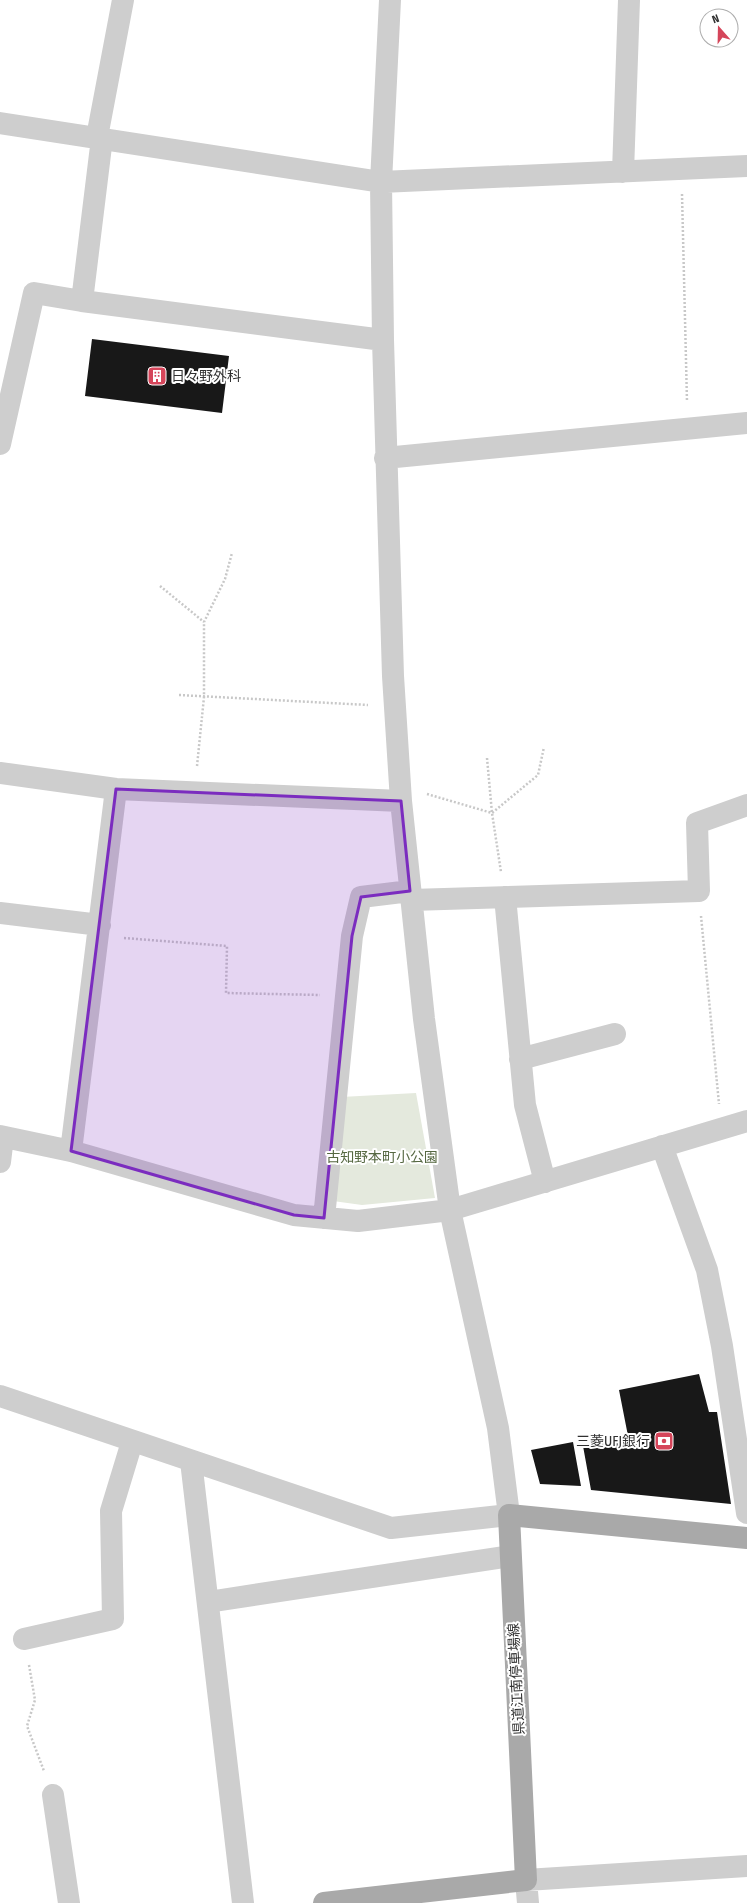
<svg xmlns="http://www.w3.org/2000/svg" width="747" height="1903" font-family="'Fira Sans Condensed','Noto Sans JP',sans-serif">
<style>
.green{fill:#e4e9dd}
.building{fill:#181818}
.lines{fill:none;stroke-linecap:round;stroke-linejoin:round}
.path{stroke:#c8c8c8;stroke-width:2.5;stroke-dasharray:2 2;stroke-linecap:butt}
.minor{stroke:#cecece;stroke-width:22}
.major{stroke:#a9a9a9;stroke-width:22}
.marked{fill:#7b2cbf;fill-opacity:0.2;stroke:#7b2cbf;stroke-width:3;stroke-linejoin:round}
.labels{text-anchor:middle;stroke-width:4;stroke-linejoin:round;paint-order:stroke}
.poi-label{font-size:14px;fill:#313131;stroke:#fff;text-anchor:start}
.park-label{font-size:14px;fill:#566842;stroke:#fff}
.street-label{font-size:14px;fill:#313131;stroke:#fff}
</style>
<rect width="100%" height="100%" fill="#fff"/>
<path class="green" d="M 416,1093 L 435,1198 L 362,1205 L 333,1201 L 341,1097 Z"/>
<path class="building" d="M 92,339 L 229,356 L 222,413 L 85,396 Z
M 699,1374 L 709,1412 L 717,1412 L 731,1504 L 591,1490 L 583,1446 L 628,1436 L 619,1390 Z
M 573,1442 L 581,1486 L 540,1484 L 531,1450 Z"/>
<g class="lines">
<path class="path" d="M 682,194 L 687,402
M 160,586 L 204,622
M 179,695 L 368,705
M 487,758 L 492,813 L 501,872
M 197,766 L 204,697 L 204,622 L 225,579 L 232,553
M 427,794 L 492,813 L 538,775 L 544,747
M 701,916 L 719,1104
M 124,938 L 227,946 L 226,993 L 320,995
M 29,1665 L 35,1700 L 27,1726 L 44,1771"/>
<path class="minor" d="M 0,123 L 381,182 L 747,166
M 97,137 L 123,0
M 623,172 L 629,0
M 82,301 L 102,138
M 0,444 L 34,293 L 82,301 L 383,340
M 385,458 L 747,423
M 0,773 L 116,789 L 401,801
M 505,897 L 525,1105 L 545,1182
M 411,900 L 699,891 L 697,823 L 747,805
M 0,913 L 100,925
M 520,1059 L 615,1034
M 0,1136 L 71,1151 L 294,1215 L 358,1221 L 450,1210 L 747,1121
M 662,1146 L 707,1270 L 722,1346 L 747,1513
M 71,1151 L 116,789
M 0,1162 L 3,1137
M 324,1218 L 352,936 L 361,897 L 410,891
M 0,1396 L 391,1528 L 509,1515 L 498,1428 L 450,1210 L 424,1019 L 401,801 L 393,676 L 383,340 L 381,182 L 390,0
M 191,1461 L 243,1903
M 208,1602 L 510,1556
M 24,1639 L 113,1619 L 111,1511 L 132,1442
M 53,1795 L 69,1903
M 528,1903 L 526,1880 L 747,1866"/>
<path class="major" d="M 324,1903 L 526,1880 L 509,1515 L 747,1538"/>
</g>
<path class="marked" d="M 116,789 L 401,801 L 410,891 L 361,897 L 352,936 L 324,1218 L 294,1215 L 71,1151 Z"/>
<defs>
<symbol id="building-square" viewBox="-11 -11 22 22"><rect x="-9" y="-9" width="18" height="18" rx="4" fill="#d5455a" stroke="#fff"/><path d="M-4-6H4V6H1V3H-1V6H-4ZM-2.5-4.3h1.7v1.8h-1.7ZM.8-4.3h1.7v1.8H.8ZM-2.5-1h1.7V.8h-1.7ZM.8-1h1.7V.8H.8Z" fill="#fff"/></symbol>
<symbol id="bank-square" viewBox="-11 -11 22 22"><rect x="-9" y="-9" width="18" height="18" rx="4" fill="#d5455a" stroke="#fff"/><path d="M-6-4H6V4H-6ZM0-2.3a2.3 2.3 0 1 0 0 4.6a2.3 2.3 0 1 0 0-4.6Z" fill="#fff"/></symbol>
</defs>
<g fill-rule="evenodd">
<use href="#building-square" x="146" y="365" width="22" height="22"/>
<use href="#bank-square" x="653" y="1430" width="22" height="22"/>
</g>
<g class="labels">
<g class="poi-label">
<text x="171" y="381">日々野外科</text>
<text x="650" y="1446" text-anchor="end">三菱UFJ銀行</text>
</g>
<g class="park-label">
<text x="382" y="1162">古知野本町小公園</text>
</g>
<g class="street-label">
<text transform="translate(516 1679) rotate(-93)" y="5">県道江南停車場線</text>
</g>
</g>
<g transform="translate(719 28) rotate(340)"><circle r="19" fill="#ffffff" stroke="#adadad"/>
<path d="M0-3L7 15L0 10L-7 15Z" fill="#d5455a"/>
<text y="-6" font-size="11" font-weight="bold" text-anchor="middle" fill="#313131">N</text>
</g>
</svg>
